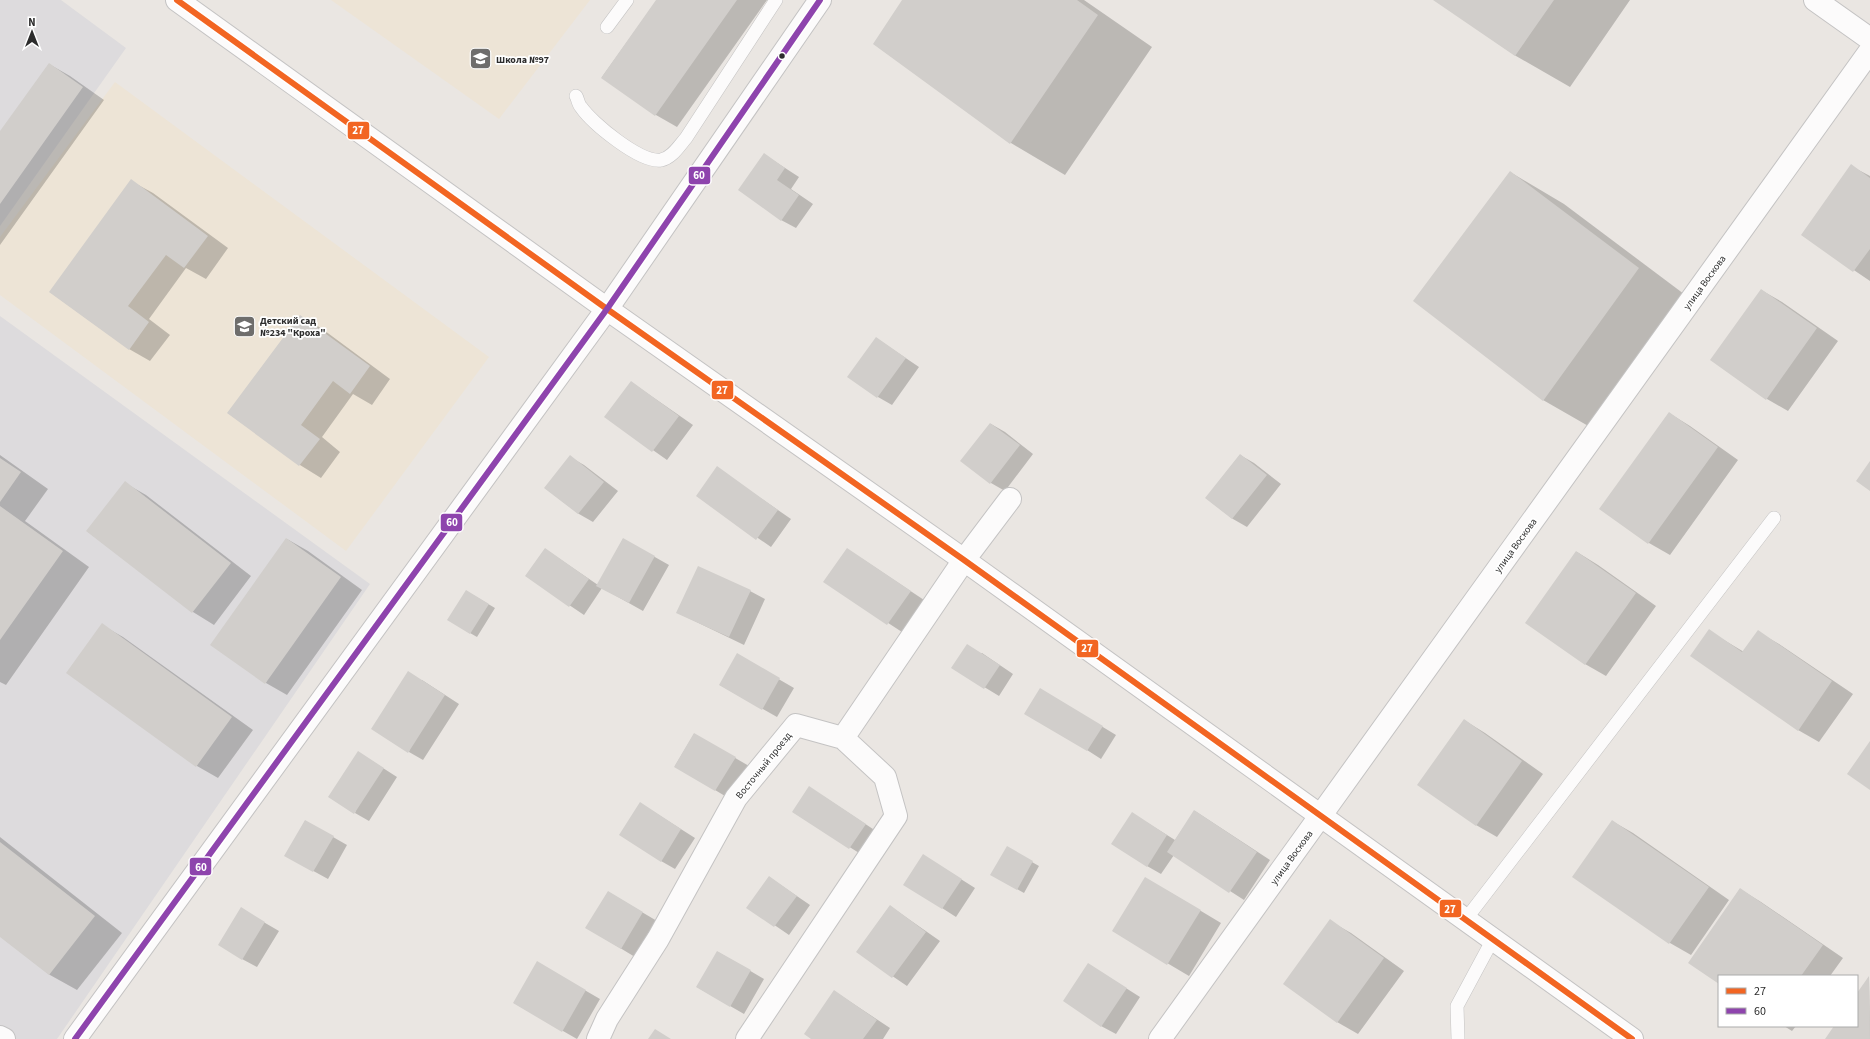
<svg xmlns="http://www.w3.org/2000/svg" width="1870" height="1039" font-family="'Source Sans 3',sans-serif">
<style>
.industrial{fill:#dddbdd}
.education{fill:#ede4d6}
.shadow{fill:#0003}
.building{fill:#d1cecb}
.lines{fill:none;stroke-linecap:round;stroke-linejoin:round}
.service-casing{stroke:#c4c3c3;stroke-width:14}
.minor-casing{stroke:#c4c3c3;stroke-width:24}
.tertiary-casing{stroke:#c4c3c3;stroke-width:24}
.secondary-casing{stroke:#c4c3c3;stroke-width:24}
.service{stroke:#fcfbfb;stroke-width:13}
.minor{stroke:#fcfbfb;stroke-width:22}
.tertiary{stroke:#fcfbfb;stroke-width:22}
.secondary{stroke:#fcfbfb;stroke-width:22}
.bus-1-casing{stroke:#fff;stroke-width:9}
.bus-2-casing{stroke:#fff;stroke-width:9}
.bus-1{stroke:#f26522;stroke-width:6}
.bus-2{stroke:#8e44ad;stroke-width:6}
.bus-dot{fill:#2c2c2c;stroke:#fff;stroke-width:1.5}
.labels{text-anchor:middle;stroke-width:3.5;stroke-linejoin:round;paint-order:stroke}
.poi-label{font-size:10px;font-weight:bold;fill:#2c2c2c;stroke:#fff;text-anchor:start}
.street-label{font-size:10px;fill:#2c2c2c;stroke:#fff}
.line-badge{stroke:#fff;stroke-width:1.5}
.badge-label{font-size:11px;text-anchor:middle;font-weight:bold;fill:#fff}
</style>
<rect width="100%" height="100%" fill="#eae6e2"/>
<path class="industrial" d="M 0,0 L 61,0 L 126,48 L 0,226 Z
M 0,316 L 370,584 L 57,1039 L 0,1039 Z"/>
<path class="education" d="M 331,0 L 590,0 L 499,119 Z
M 115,82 L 489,357 L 346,551 L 0,295 L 0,237 Z"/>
<path class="shadow" d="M 657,0 L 767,0 L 677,127 L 656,115 L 602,77 Z
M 904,0 L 1084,0 L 1152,47 L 1065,175 L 1011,143 L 874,44 Z
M 1435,0 L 1630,0 L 1570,87 L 1516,56 Z
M 49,64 L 70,76 L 104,100 L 0,245 L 0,133 Z
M 765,155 L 799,177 L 791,189 L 813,204 L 796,228 L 781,220 Z
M 1851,166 L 1870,176 L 1870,281 L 1802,235 Z
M 1510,172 L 1564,204 L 1692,300 L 1597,431 L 1543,400 Z
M 131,181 L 153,193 L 228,248 L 206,279 L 186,268 L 149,319 L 170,335 L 150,361 L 129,349 L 50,292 Z
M 1761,290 L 1782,302 L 1838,341 L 1788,411 L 1767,399 Z
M 300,316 L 321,328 L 390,379 L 372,405 L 353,394 L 322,437 L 340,452 L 321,478 L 300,465 L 228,413 Z
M 876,338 L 919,367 L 892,405 L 878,397 Z
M 631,382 L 693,425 L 667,460 L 606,417 Z
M 1669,413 L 1690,426 L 1738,460 L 1670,555 L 1649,543 L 1601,509 Z
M 991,424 L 1005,432 L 1033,454 L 1005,491 L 991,483 Z
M 0,455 L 48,489 L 25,521 L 89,567 L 6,685 L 0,682 Z
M 1240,455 L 1254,463 L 1281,484 L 1247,527 L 1233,519 L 1206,498 Z
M 570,457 L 584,465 L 618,491 L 593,522 L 579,514 L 545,488 Z
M 717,468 L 791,519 L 771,547 L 697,496 Z
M 125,483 L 146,495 L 251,576 L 214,625 L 193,612 L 87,531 Z
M 287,539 L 308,551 L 362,590 L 287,695 L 266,683 Z
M 623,539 L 669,565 L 643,611 L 602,588 L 584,615 L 526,576 L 545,549 L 598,585 Z
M 1577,552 L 1598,565 L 1656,606 L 1606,676 L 1585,664 Z
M 861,558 L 924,600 L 902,632 L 825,582 Z
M 750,591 L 765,599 L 744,645 L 678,613 Z
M 473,595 L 495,608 L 477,637 L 470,633 Z
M 102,625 L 123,637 L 253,730 L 218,778 L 197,766 Z
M 1709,631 L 1744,652 L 1758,632 L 1779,644 L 1853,694 L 1819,742 L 1798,730 Z
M 982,653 L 1013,674 L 999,696 L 953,668 Z
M 737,655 L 794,688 L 777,717 L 720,685 Z
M 422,680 L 459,704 L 423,760 L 409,752 Z
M 1055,698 L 1116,735 L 1101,759 L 1087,750 Z
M 1464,720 L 1485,733 L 1543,774 L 1497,837 L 1476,825 Z
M 694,734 L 749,766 L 730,799 L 675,766 Z
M 372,761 L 397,777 L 369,821 L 355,813 Z
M 823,796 L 879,833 L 864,856 L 793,812 Z
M 1195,811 L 1270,860 L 1244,900 L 1174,855 L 1161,874 L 1147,866 L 1146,822 L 1175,840 Z
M 654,812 L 695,838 L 675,869 L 661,861 Z
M 305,821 L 347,845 L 328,879 L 286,856 Z
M 1612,821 L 1633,833 L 1729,900 L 1691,955 L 1670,943 Z
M 0,837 L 122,933 L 77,990 L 50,975 L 0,936 Z
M 1007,848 L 1039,866 L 1024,893 L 992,875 Z
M 937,864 L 975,888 L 956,917 L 942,908 Z
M 769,877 L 810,905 L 789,935 L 748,907 Z
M 1740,889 L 1761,902 L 1843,958 L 1830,976 L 1719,976 L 1719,983 L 1690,963 Z
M 1166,890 L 1221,923 L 1189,976 L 1113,931 Z
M 608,892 L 657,921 L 635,957 L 587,928 Z
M 890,906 L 940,941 L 907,986 L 857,952 Z
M 241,909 L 279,931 L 257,967 L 242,959 Z
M 1330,921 L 1351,933 L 1404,971 L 1358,1034 L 1337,1022 Z
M 718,952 L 764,979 L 744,1014 L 697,987 Z
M 538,963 L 600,999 L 577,1039 L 514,1003 Z
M 1088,964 L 1140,997 L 1116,1034 L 1101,1026 Z
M 1869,977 L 1870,1039 L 1826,1039 L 1835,1026 L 1857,1026 L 1857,995 Z
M 834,991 L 890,1028 L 883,1039 L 812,1039 Z
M 1784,1026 L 1796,1026 L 1792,1031 Z"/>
<path class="building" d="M 656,0 L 737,0 L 655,116 L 601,78 Z
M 902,0 L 1077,0 L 1098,15 L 1010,144 L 873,44 Z
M 1433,0 L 1554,0 L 1515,56 Z
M 49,63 L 83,87 L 0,204 L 0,131 Z
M 764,153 L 785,168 L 777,180 L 799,195 L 781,221 L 738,190 Z
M 1851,164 L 1870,178 L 1870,249 L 1853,272 L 1801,235 Z
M 1510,171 L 1639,268 L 1543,401 L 1413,301 Z
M 131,179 L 208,236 L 184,268 L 166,255 L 128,306 L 149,322 L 129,350 L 49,292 Z
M 1761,289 L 1817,328 L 1766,400 L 1710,360 Z
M 300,315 L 370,366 L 350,394 L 333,381 L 301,425 L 320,439 L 299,466 L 227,413 Z
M 876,337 L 906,358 L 877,398 L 847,377 Z
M 631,381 L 679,416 L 652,452 L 604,417 Z
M 1669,412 L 1718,447 L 1648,544 L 1599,509 Z
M 990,423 L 1020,445 L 990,484 L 960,461 Z
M 1240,454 L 1267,475 L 1232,519 L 1205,498 Z
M 570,455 L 604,482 L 578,514 L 544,488 Z
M 0,458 L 21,472 L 0,502 Z
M 1870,461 L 1870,491 L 1856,481 Z
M 717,466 L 778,510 L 756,540 L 696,496 Z
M 125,481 L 231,563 L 192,613 L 86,531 Z
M 0,506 L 63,551 L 0,640 Z
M 286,538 L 341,577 L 265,684 L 210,645 Z
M 623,538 L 655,556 L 629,603 L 596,586 Z
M 545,548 L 589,579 L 569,607 L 525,576 Z
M 847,548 L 911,591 L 887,625 L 823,582 Z
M 1576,551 L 1636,593 L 1585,665 L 1525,623 Z
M 698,566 L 751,590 L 729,637 L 676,613 Z
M 466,590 L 489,604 L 470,634 L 447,620 Z
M 102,623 L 232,717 L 196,767 L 66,673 Z
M 1709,629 L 1742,652 L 1758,630 L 1832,681 L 1798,731 L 1690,656 Z
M 967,644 L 1000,665 L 984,689 L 951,668 Z
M 737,653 L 780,678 L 762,710 L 719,685 Z
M 408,671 L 445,695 L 408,753 L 371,729 Z
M 1040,688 L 1103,726 L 1087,751 L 1024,714 Z
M 1464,719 L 1522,761 L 1476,826 L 1417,785 Z
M 694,733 L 736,757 L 715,791 L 674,767 Z
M 1870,741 L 1870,790 L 1847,774 Z
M 358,751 L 384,768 L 354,814 L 328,797 Z
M 809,786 L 866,824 L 849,849 L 792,812 Z
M 640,802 L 681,829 L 661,862 L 619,835 Z
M 1194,810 L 1257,852 L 1229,893 L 1167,852 Z
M 1132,812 L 1167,835 L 1147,867 L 1111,844 Z
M 305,820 L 334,836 L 313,872 L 284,856 Z
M 1612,820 L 1709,887 L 1669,944 L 1572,877 Z
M 0,842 L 95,916 L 49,975 L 0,937 Z
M 1007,846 L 1033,861 L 1017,890 L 990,875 Z
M 923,854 L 962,879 L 942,909 L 903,885 Z
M 769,876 L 797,896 L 774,927 L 746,908 Z
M 1145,877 L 1201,910 L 1167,965 L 1112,931 Z
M 1740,888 L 1823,945 L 1801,976 L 1719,976 L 1719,984 L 1688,963 Z
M 608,891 L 643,912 L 621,949 L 585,928 Z
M 890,905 L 926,932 L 892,978 L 856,952 Z
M 241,907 L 265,922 L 242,960 L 218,945 Z
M 1330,919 L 1384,958 L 1337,1023 L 1283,984 Z
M 717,951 L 751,970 L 730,1007 L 696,987 Z
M 537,961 L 586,990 L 562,1032 L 513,1003 Z
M 1088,963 L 1127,988 L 1101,1027 L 1063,1001 Z
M 1869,976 L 1870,1039 L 1825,1039 L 1834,1026 L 1857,1026 L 1857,993 Z
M 834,990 L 877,1020 L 863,1039 L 811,1039 L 804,1034 Z
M 655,1029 L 671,1039 L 648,1039 Z"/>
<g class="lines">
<defs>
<path id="service" d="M 607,27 L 627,0
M 576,96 C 578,99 578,104 581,107 C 592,123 640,163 661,160 C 672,158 679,146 686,138 L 776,0
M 1466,919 L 1774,518
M 1458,1039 L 1457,1006 L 1493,939"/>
<path id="minor" d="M 0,1037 L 4,1039
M 598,1039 L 607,1019 L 658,939 L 736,798 L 796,725 L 843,738 L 964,560 L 1010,499
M 747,1039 L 896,816 L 885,777 L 843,738
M 1160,1039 L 1321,815"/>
<path id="tertiary" d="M 1815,0 L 1870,39
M 1321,815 L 1870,51
M 75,1039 L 607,309 L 820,0"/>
<path id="secondary" d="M 177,0 L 607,309 L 964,560 L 1632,1039"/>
</defs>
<use href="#service" class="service-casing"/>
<use href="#minor" class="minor-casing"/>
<use href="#tertiary" class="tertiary-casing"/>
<use href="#secondary" class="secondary-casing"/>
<use href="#service" class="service"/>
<use href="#minor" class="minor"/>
<use href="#tertiary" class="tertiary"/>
<use href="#secondary" class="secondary"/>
<defs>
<path id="bus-1" d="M 177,0 L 607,309 L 964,560 L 1632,1039"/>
<path id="bus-2" d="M 75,1039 L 607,309 L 820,0"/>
</defs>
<use href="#bus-1" class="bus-1-casing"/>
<use href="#bus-2" class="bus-2-casing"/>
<use href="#bus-1" class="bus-1"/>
<use href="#bus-2" class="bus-2"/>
</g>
<defs>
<symbol id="school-square" viewBox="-11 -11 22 22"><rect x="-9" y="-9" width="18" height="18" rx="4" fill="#6e6d6c" stroke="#fff"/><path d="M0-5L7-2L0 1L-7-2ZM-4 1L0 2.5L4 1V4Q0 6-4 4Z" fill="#fff"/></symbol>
</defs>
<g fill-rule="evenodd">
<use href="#school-square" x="468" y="46" width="25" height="25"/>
<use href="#school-square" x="232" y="314" width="25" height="25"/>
</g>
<circle class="bus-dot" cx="782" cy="56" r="3.5"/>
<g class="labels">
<g class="poi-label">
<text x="496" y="63">Школа №97</text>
<text x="260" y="324">Детский сад<tspan x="260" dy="12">№234 "Кроха"</tspan></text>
</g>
<g class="street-label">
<text transform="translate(1704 282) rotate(-54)" y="4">улица Воскова</text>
<text transform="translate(1515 545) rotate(-54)" y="4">улица Воскова</text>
<text transform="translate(763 765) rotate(-51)" y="4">Восточный проезд</text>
<text transform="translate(1291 857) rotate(-54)" y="4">улица Воскова</text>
</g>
</g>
<g class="line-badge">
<rect x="347" y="121" width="23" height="19" rx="4" fill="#f26522"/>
<rect x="688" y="166" width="23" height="19" rx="4" fill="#8e44ad"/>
<rect x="711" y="380" width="23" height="20" rx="4" fill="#f26522"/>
<rect x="440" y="513" width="23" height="19" rx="4" fill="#8e44ad"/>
<rect x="1076" y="639" width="23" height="19" rx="4" fill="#f26522"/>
<rect x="189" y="857" width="23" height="19" rx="4" fill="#8e44ad"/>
<rect x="1439" y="899" width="23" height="19" rx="4" fill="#f26522"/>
</g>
<g class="badge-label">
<text x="358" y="134">27</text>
<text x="699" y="179">60</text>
<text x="722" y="394">27</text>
<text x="452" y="526">60</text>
<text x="1087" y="652">27</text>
<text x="201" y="871">60</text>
<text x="1450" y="913">27</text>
</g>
<rect x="1718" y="975" width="140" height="52" fill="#ffffff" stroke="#ababab"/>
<rect x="1726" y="988" width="20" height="6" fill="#f26522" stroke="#ababab"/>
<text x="1754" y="995" font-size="12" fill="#2c2c2c">27</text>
<rect x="1726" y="1008" width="20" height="6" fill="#8e44ad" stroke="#ababab"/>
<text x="1754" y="1015" font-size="12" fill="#2c2c2c">60</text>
<g transform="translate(32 32)" stroke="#ffffff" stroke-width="3" paint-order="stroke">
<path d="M0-3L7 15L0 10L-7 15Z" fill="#2c2c2c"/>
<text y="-6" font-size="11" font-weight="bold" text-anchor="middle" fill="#2c2c2c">N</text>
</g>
</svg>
